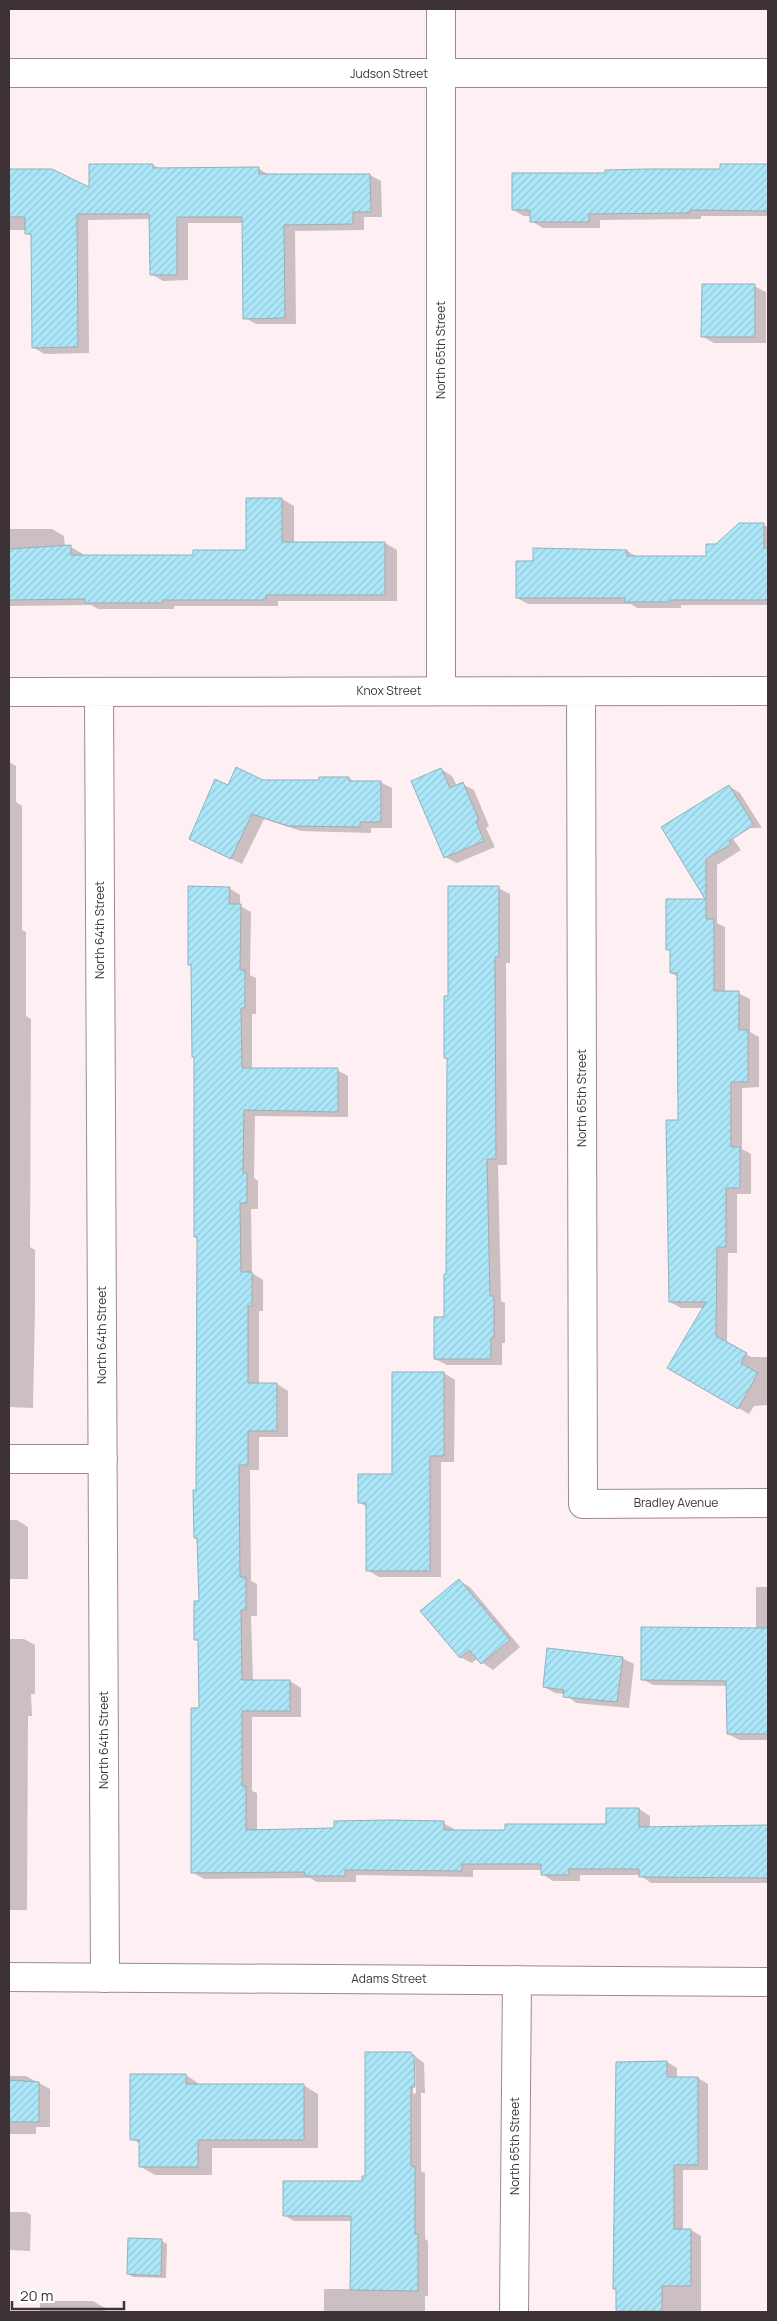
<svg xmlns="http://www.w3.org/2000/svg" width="777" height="2321" font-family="Manrope,sans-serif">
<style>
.shadow{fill:#0003;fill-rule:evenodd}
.building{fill:url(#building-hatch);stroke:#98afb6}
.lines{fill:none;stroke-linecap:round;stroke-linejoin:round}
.street-casing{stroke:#9e898e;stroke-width:30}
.secondary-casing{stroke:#9e898e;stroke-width:30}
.street{stroke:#fff;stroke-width:28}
.secondary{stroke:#fff;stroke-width:28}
.labels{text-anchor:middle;stroke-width:5;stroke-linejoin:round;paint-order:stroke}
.street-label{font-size:12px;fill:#3d3336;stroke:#fff}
</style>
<defs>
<pattern id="building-hatch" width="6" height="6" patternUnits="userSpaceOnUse" patternTransform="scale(1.25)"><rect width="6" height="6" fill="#abe7f9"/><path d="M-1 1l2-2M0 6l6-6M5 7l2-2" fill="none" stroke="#94c7d6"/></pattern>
</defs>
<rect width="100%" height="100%" fill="#feeff2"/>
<path class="shadow" d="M 153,165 L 161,169 L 258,168 L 270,176 L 370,175 L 381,181 L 382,217 L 364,217 L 364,230 L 295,231 L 296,324 L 256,324 L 245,318 L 244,223 L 188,223 L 188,280 L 163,281 L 151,274 L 151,219 L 88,220 L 89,353 L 44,354 L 33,347 L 33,236 L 26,233 L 26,230 L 9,230 L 9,170 L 52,170 L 91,190 Z
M 721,165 L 768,165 L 768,216 L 701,216 L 701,219 L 600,220 L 600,228 L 543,228 L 531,221 L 531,216 L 524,216 L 513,210 L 606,174 L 721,171 Z
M 754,286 L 766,292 L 766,343 L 714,343 L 702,336 Z
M 248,499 L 282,499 L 294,506 L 294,543 L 385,543 L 397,550 L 397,601 L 278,601 L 278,606 L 174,606 L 174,609 L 98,609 L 91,605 L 9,606 L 9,529 L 52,529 L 64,536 L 65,547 L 71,547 L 83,554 L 83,556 L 194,556 L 248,551 Z
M 764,525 L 768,527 L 768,605 L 681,605 L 681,608 L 637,608 L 631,604 L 528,604 L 517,598 L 535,562 L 535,550 L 627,551 L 638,557 L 708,557 Z
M 9,762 L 16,766 L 16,802 L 22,806 L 22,930 L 26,932 L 26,1016 L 31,1019 L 30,1247 L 35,1250 L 35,1307 L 33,1408 L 9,1407 Z
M 441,769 L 452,776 L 457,786 L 462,784 L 474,790 L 489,826 L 486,828 L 495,847 L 457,863 L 445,857 Z
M 349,778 L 355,782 L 380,782 L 392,788 L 392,828 L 371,828 L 371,833 L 301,831 L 264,819 L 242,864 L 202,845 L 229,787 L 263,781 L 320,781 Z
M 729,786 L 740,793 L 762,828 L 725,828 L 741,850 L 717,865 L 717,923 L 725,927 L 725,993 L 738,993 L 750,999 L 750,1032 L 759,1037 L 759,1087 L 742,1088 L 742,1149 L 751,1154 L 751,1194 L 737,1194 L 737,1253 L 728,1253 L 727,1343 L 751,1357 L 768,1357 L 768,1405 L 754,1406 L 749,1414 L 669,1368 L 704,1308 L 681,1308 L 670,1302 L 668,1121 L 679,1121 L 678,977 L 671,973 L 671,951 L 668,949 L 668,901 L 707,901 L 662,827 Z
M 229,888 L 240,895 L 240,906 L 251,912 L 250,975 L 256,978 L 256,1014 L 252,1014 L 252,1070 L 337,1070 L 348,1076 L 348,1117 L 255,1116 L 254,1178 L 258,1181 L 258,1209 L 251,1209 L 252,1273 L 263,1280 L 263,1311 L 259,1311 L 259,1384 L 277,1384 L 288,1391 L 288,1437 L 259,1437 L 259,1470 L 250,1470 L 251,1581 L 257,1584 L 257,1616 L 251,1616 L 253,1681 L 290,1681 L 301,1688 L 301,1717 L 252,1717 L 252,1791 L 257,1793 L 257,1831 L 336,1829 L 443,1823 L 454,1829 L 454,1831 L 507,1831 L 607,1826 L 639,1809 L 650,1816 L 650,1828 L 768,1827 L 768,1883 L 651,1883 L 640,1875 L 580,1875 L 580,1881 L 553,1881 L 542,1874 L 542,1870 L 473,1870 L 473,1877 L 356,1875 L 356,1882 L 317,1882 L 310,1878 L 204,1879 L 192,1872 L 200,1709 L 199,1641 L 195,1639 L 200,1602 L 199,1540 L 195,1538 L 198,1491 L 198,1238 L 195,1236 L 196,1058 L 193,1056 L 192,966 L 189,964 Z
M 498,888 L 510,894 L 510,963 L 506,963 L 507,1165 L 498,1165 L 501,1301 L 505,1303 L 505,1343 L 502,1343 L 502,1365 L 447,1365 L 435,1359 L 445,1318 L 447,1276 L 448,1059 L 446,1058 L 450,998 Z
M 444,1373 L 455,1380 L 454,1462 L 441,1462 L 441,1577 L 379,1577 L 367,1570 L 367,1507 L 360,1503 L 393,1475 Z
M 9,1520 L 17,1520 L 28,1527 L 28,1579 L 9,1579 Z
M 459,1581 L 470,1587 L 520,1647 L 493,1670 L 477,1659 L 472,1663 L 460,1657 Z
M 756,1587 L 768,1587 L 768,1740 L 739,1740 L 728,1734 L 728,1686 L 653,1685 L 642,1679 L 756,1629 Z
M 9,1639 L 24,1639 L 35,1645 L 35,1694 L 31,1694 L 32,1716 L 28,1716 L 27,1910 L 9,1910 Z
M 622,1658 L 634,1664 L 629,1708 L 576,1703 L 565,1694 L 555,1693 L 544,1687 Z
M 411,2053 L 424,2063 L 425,2093 L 421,2093 L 421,2171 L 425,2173 L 425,2239 L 428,2241 L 428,2296 L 425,2296 L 425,2312 L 324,2312 L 324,2289 L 351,2289 L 352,2221 L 294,2221 L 284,2215 L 363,2182 ZM 413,2057 L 415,2057 L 416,2093 L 413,2094 Z
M 667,2062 L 677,2068 L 677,2078 L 698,2078 L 708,2084 L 708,2170 L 683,2170 L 683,2230 L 691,2230 L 701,2236 L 701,2312 L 617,2312 L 617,2289 Z
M 132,2075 L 186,2075 L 201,2085 L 303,2085 L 318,2094 L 318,2148 L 212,2148 L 212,2175 L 155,2175 L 141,2167 L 141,2144 L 132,2139 Z
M 9,2076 L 26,2076 L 50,2089 L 50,2127 L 36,2127 L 36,2134 L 9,2134 Z
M 9,2212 L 26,2212 L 31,2215 L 30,2251 L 9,2250 Z
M 162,2241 L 167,2244 L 166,2278 L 133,2277 L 128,2274 Z
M 40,2301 L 93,2301 L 105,2308 L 105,2312 L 40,2312 Z"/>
<path class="building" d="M 89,164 L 153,164 L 153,168 L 259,167 L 259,174 L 370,174 L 371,212 L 353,212 L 353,224 L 284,225 L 285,318 L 243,319 L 242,217 L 177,217 L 177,275 L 150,275 L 149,214 L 77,214 L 78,347 L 32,348 L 31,234 L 25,234 L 25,217 L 9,217 L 9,169 L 52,169 L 89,187 Z
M 720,164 L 768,164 L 768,211 L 690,210 L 690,213 L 589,214 L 589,222 L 530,222 L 530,210 L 512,210 L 512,173 L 605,173 L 605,170 L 647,169 L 720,169 Z
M 702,284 L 755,284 L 755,337 L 701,337 Z
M 246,498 L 282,498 L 282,542 L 385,542 L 385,595 L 266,595 L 266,600 L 162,600 L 162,603 L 85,603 L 85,599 L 9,600 L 9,549 L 71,545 L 71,555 L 193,555 L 193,550 L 246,550 Z
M 739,523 L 764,523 L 764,548 L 768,548 L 768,600 L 670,600 L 670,602 L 625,602 L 625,598 L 516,598 L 516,561 L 533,561 L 533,548 L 627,550 L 627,556 L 706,556 L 706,544 L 716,544 Z
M 236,767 L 263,780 L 319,780 L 319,777 L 349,777 L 349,781 L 381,781 L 381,822 L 360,822 L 360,827 L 288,826 L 252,814 L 231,859 L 189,839 L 215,779 L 228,785 Z
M 441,768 L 450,788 L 463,782 L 479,820 L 476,821 L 484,841 L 444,858 L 411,781 Z
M 729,785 L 754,825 L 729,841 L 731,844 L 706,859 L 706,919 L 714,919 L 714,991 L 739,991 L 739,1030 L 748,1030 L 748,1082 L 731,1082 L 731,1147 L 740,1147 L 740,1188 L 726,1188 L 726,1247 L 717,1247 L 716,1336 L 747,1353 L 741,1363 L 758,1373 L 738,1409 L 667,1368 L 706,1302 L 669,1302 L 666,1120 L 678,1120 L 677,973 L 670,973 L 670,950 L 666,950 L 666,899 L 705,899 L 661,827 Z
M 188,886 L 230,887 L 229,904 L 241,904 L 240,970 L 245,970 L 245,1008 L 241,1008 L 242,1068 L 338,1068 L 338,1112 L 244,1110 L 243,1173 L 247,1173 L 247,1203 L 240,1203 L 241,1272 L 252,1272 L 252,1306 L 248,1306 L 248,1383 L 277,1383 L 277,1431 L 248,1431 L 248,1465 L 239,1465 L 240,1577 L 246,1577 L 246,1610 L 241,1610 L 242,1680 L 290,1680 L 290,1711 L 242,1711 L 242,1786 L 246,1786 L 246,1830 L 334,1828 L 334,1821 L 390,1820 L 444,1821 L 444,1830 L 505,1830 L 505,1824 L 606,1824 L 606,1808 L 639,1808 L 639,1827 L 768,1825 L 768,1878 L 639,1877 L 639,1869 L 569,1869 L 569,1875 L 541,1875 L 541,1864 L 462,1864 L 462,1871 L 345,1870 L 345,1876 L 305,1876 L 305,1872 L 191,1873 L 191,1708 L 199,1708 L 198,1640 L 194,1640 L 194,1601 L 199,1601 L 197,1538 L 194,1538 L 193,1490 L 196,1490 L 197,1237 L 194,1237 L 194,1057 L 192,1057 L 191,965 L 188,965 Z
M 448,886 L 499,886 L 499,957 L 495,957 L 496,1159 L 487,1159 L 490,1296 L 494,1296 L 494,1338 L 491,1338 L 491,1359 L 434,1359 L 434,1317 L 444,1317 L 444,1274 L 446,1274 L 447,1058 L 444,1058 L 444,996 L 448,996 Z
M 392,1372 L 444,1372 L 444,1456 L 430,1456 L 430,1571 L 366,1571 L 366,1503 L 358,1503 L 358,1474 L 392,1474 Z
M 459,1579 L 510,1640 L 481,1664 L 469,1650 L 460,1658 L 420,1611 Z
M 641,1627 L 768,1628 L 768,1734 L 727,1734 L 726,1681 L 641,1680 Z
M 547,1648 L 623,1657 L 617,1702 L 563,1697 L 564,1690 L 543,1687 Z
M 365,2052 L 411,2052 L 412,2055 L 414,2055 L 415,2087 L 411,2087 L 411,2166 L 415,2166 L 415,2234 L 418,2234 L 418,2291 L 350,2290 L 351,2216 L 283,2216 L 283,2181 L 362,2181 L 362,2176 L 365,2176 Z
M 667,2061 L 667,2077 L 698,2077 L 698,2165 L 674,2165 L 674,2229 L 691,2229 L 691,2286 L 662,2286 L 662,2311 L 616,2311 L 616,2289 L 613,2289 L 616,2062 Z
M 130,2074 L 186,2074 L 186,2084 L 304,2084 L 304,2140 L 198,2140 L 198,2167 L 139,2167 L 139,2140 L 130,2140 Z
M 9,2080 L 39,2082 L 39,2122 L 9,2122 Z
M 128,2238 L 162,2239 L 161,2276 L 127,2274 Z"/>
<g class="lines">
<defs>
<path id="street" d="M 9,73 L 768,73
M 441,691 L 441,9
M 9,692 L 768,691
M 99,692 L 105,1978
M 581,692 L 583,1504 L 768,1503
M 9,1459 L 103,1459
M 514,2312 L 517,1980"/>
<path id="secondary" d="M 9,1977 L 768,1982"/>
</defs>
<use href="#street" class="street-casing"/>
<use href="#secondary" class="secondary-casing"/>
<use href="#street" class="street"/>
<use href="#secondary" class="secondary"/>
</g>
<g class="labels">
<g class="street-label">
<text x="389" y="78">Judson Street</text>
<text transform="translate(441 350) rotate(-90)" y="4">North 65th Street</text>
<text x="389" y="695">Knox Street</text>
<text transform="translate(100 930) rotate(-90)" y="4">North 64th Street</text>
<text transform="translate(582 1098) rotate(-90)" y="4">North 65th Street</text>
<text transform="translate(102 1335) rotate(-90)" y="4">North 64th Street</text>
<text x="676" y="1507">Bradley Avenue</text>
<text transform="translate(104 1740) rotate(-90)" y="4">North 64th Street</text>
<text x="389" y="1983">Adams Street</text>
<text transform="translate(515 2146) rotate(-90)" y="4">North 65th Street</text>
</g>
</g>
<rect width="777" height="2321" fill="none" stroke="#3d3336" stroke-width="20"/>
<path d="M12 2301v8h112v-8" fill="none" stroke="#3d3336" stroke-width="2.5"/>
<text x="20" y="2301" font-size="15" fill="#3d3336" stroke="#ffffff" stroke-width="4" paint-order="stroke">20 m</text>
</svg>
